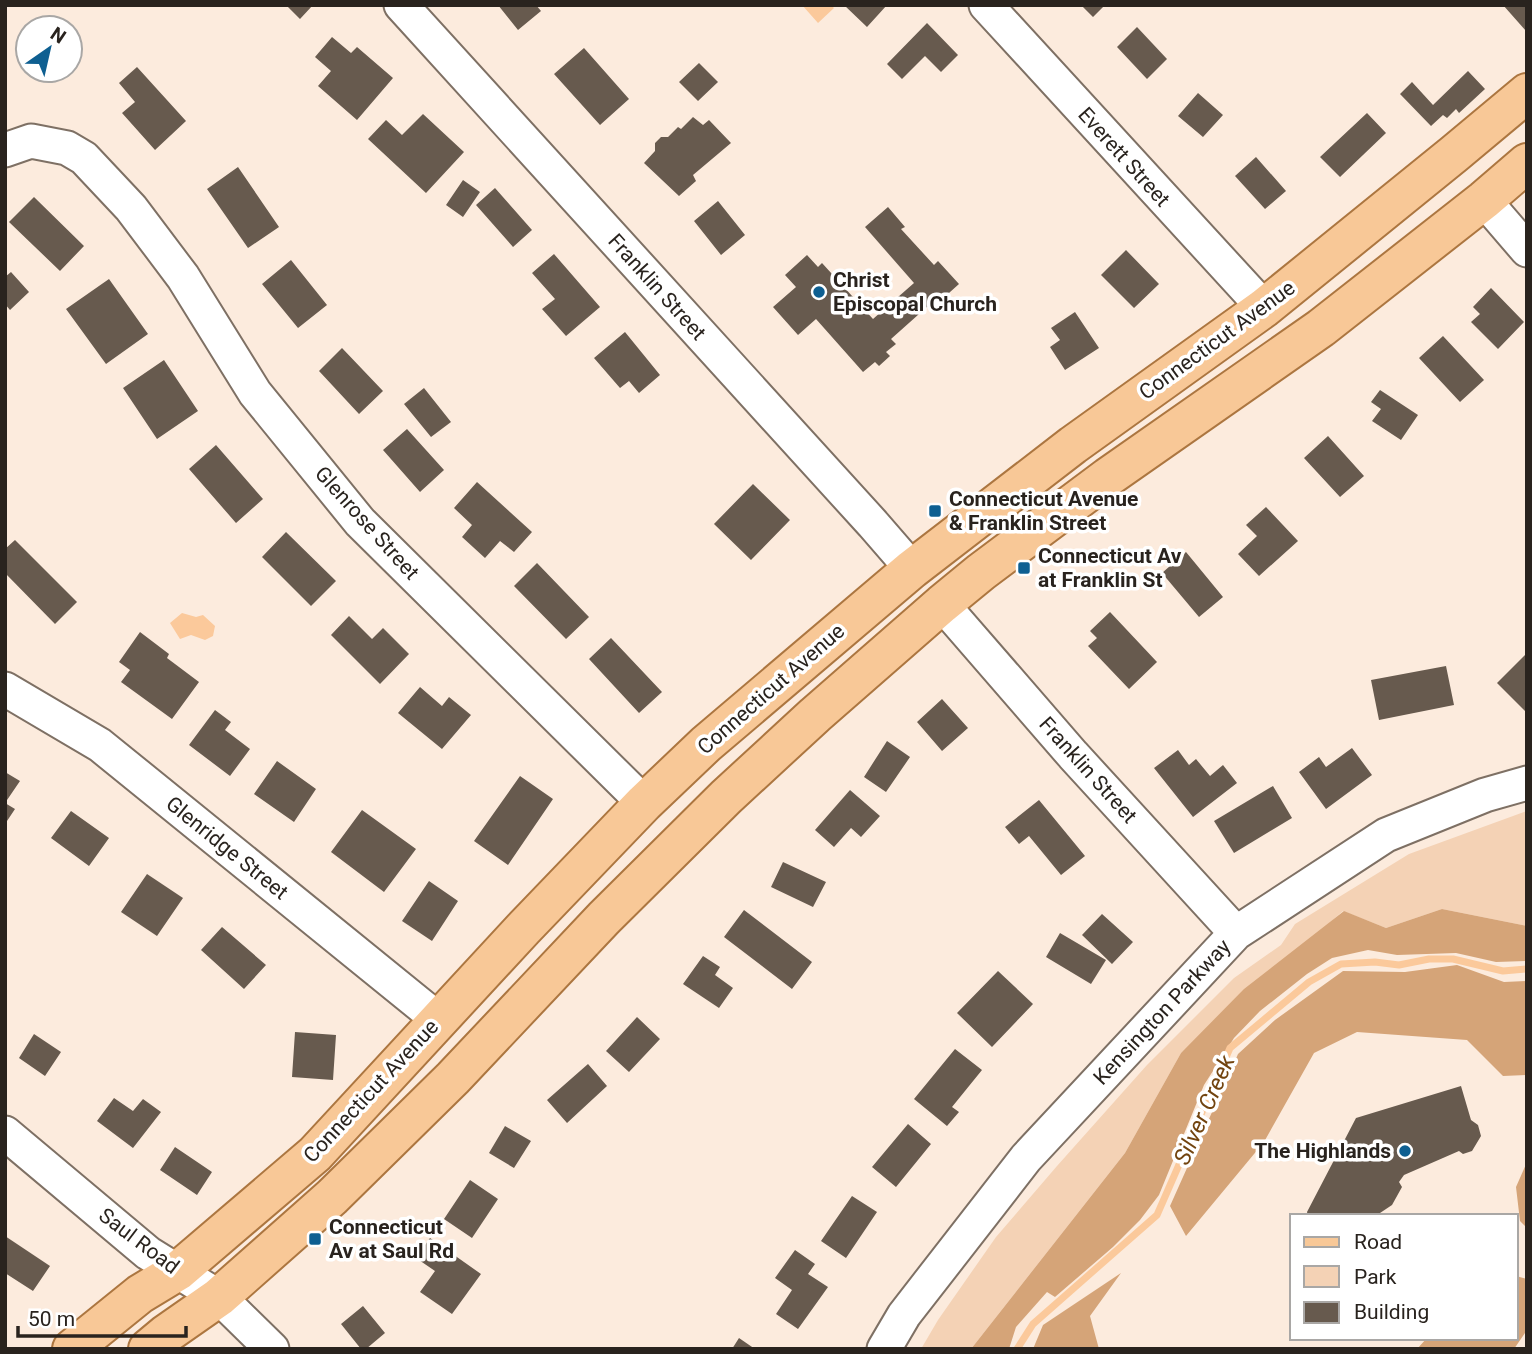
<svg xmlns="http://www.w3.org/2000/svg" width="1532" height="1354" font-family="Roboto,sans-serif">
<style>
.green{fill:#f4d2b5}
.forest{fill:#d5a478}
.water{fill:#fbc99b}
.lines{fill:none;stroke-linecap:round;stroke-linejoin:round}
.stream{stroke:#fbc99b;stroke-width:7}
.building{fill:#675a4e}
.minor-casing{stroke:#7e7064;stroke-width:37}
.major-casing{stroke:#ac7640;stroke-width:42}
.minor{stroke:#fff;stroke-width:33}
.major{stroke:#f8c897;stroke-width:38}
.poi-dot{fill:#0e5f91;stroke:#fff;stroke-width:2.5}
.labels{text-anchor:middle;stroke-width:7;stroke-linejoin:round;paint-order:stroke}
.street-label{font-size:21px;fill:#29231e;stroke:#fff}
.poi-label{font-size:21px;font-weight:bold;fill:#29231e;stroke:#fff;text-anchor:start}
.water-label{font-size:23px;font-style:italic;fill:#72440f;stroke:#fff}
</style>
<rect width="100%" height="100%" fill="#fcebdd"/>
<path class="green" d="M 1527,811 L 1527,926 L 1442,909 L 1386,928 L 1343,911 L 1181,1053 L 1125,1153 L 971,1349 L 921,1349 L 938,1320 L 996,1237 L 1057,1166 L 1147,1065 L 1234,978 L 1281,945 L 1295,924 L 1409,854 Z"/>
<path class="forest" d="M 1442,909 L 1527,926 L 1527,961 L 1496,962 L 1456,953 L 1397,955 L 1368,950 L 1332,958 L 1307,974 L 1260,1011 L 1234,1038 L 1204,1085 L 1159,1195 L 1140,1220 L 1113,1247 L 1055,1297 L 1047,1292 L 1016,1327 L 1009,1349 L 971,1349 L 1125,1153 L 1181,1053 L 1244,989 L 1344,911 L 1386,928 Z
M 1457,965 L 1504,982 L 1527,981 L 1527,1075 L 1503,1076 L 1467,1040 L 1357,1032 L 1314,1053 L 1264,1142 L 1186,1236 L 1170,1206 L 1238,1054 L 1275,1020 L 1343,971 L 1405,972 Z
M 1527,1162 L 1527,1228 L 1520,1221 L 1516,1187 Z
M 1121,1273 L 1090,1316 L 1099,1349 L 1033,1349 L 1043,1325 Z
M 1516,1276 L 1527,1279 L 1527,1330 L 1514,1349 L 1417,1349 L 1427,1338 L 1516,1338 Z"/>
<path class="water" d="M 802,5 L 831,5 L 834,8 L 818,23 Z
M 182,613 L 196,617 L 203,615 L 215,626 L 213,636 L 205,640 L 191,635 L 180,639 L 170,623 Z"/>
<g class="lines">
<path class="stream" d="M 1017,1349 L 1033,1324 L 1157,1215 L 1230,1048 L 1309,982 L 1341,964 L 1375,962 L 1399,965 L 1429,959 L 1453,959 L 1503,971 L 1527,969"/>
</g>
<path class="building" d="M 286,5 L 313,5 L 300,19 Z
M 498,5 L 536,5 L 541,11 L 518,30 Z
M 844,5 L 887,5 L 867,27 Z
M 1081,5 L 1105,5 L 1093,17 Z
M 1503,5 L 1527,5 L 1527,32 Z
M 927,23 L 958,55 L 941,72 L 925,56 L 902,79 L 887,64 Z
M 1137,27 L 1167,59 L 1147,79 L 1117,47 Z
M 332,37 L 351,53 L 357,47 L 393,78 L 357,120 L 318,86 L 331,71 L 315,57 Z
M 584,48 L 629,99 L 600,125 L 554,74 Z
M 699,63 L 718,82 L 698,101 L 679,82 Z
M 137,67 L 186,121 L 155,150 L 122,113 L 135,102 L 119,83 Z
M 1468,71 L 1485,89 L 1459,113 L 1456,109 L 1447,118 L 1443,115 L 1431,126 L 1400,94 L 1412,82 L 1433,105 Z
M 1198,93 L 1223,115 L 1203,137 L 1178,116 Z
M 1367,113 L 1386,133 L 1340,177 L 1320,157 Z
M 423,114 L 464,152 L 426,193 L 368,139 L 386,120 L 402,135 Z
M 693,117 L 703,125 L 709,120 L 731,143 L 693,175 L 696,181 L 679,196 L 644,163 L 655,151 L 655,143 L 661,137 L 668,137 L 678,127 L 681,129 Z
M 1256,157 L 1286,191 L 1265,209 L 1235,176 Z
M 238,167 L 279,227 L 248,248 L 207,189 Z
M 463,180 L 480,192 L 463,217 L 446,205 Z
M 495,188 L 532,230 L 513,247 L 476,205 Z
M 34,197 L 84,246 L 60,271 L 9,222 Z
M 718,201 L 745,235 L 721,255 L 694,221 Z
M 888,207 L 905,227 L 901,229 L 934,265 L 938,261 L 959,284 L 940,301 L 937,298 L 891,339 L 896,344 L 886,352 L 890,356 L 879,366 L 875,362 L 863,372 L 816,319 L 798,335 L 773,307 L 796,287 L 785,275 L 807,255 L 818,267 L 822,263 L 873,319 L 914,283 L 865,227 Z
M 1126,250 L 1159,284 L 1134,308 L 1101,275 Z
M 554,254 L 600,307 L 566,336 L 542,309 L 555,299 L 532,273 Z
M 291,260 L 327,305 L 298,328 L 262,284 Z
M 11,272 L 29,292 L 10,310 L 5,304 L 5,277 Z
M 109,279 L 148,334 L 106,364 L 66,309 Z
M 1491,288 L 1524,322 L 1498,349 L 1471,322 L 1480,314 L 1473,307 Z
M 1075,312 L 1099,348 L 1065,370 L 1050,347 L 1060,340 L 1051,328 Z
M 625,332 L 660,375 L 639,393 L 629,381 L 620,388 L 594,358 Z
M 1443,336 L 1484,380 L 1460,402 L 1419,358 Z
M 342,348 L 383,391 L 359,414 L 319,371 Z
M 164,360 L 198,411 L 157,439 L 123,388 Z
M 424,388 L 451,422 L 431,437 L 404,404 Z
M 1380,390 L 1418,415 L 1401,440 L 1372,421 L 1381,409 L 1371,402 Z
M 407,429 L 444,470 L 420,492 L 383,450 Z
M 1328,436 L 1364,476 L 1340,497 L 1304,458 Z
M 216,445 L 263,499 L 236,523 L 189,469 Z
M 477,482 L 532,532 L 514,552 L 500,541 L 485,558 L 462,537 L 472,525 L 454,508 Z
M 753,484 L 790,520 L 751,560 L 714,524 Z
M 1266,507 L 1298,541 L 1259,576 L 1238,554 L 1257,536 L 1246,525 Z
M 286,532 L 336,581 L 311,606 L 262,557 Z
M 15,540 L 77,602 L 55,624 L 5,573 L 5,549 Z
M 1186,552 L 1223,597 L 1199,617 L 1162,573 Z
M 537,563 L 589,617 L 566,639 L 514,586 Z
M 1110,612 L 1157,662 L 1129,689 L 1088,646 L 1097,638 L 1090,631 Z
M 349,616 L 372,639 L 383,628 L 409,654 L 380,684 L 331,635 Z
M 140,632 L 169,654 L 167,658 L 199,682 L 172,719 L 121,682 L 130,670 L 119,662 Z
M 611,638 L 662,692 L 639,713 L 589,659 Z
M 1527,653 L 1527,713 L 1497,683 Z
M 1446,666 L 1454,705 L 1379,720 L 1371,680 Z
M 420,687 L 442,706 L 449,697 L 471,715 L 442,749 L 398,713 Z
M 942,699 L 968,728 L 942,751 L 917,722 Z
M 215,710 L 231,722 L 225,730 L 250,749 L 230,776 L 189,745 Z
M 887,741 L 910,757 L 886,792 L 864,777 Z
M 1352,748 L 1372,775 L 1326,809 L 1299,772 L 1319,757 L 1326,767 Z
M 1178,750 L 1189,765 L 1196,759 L 1210,776 L 1223,765 L 1237,783 L 1193,817 L 1154,768 Z
M 277,761 L 316,789 L 294,822 L 254,794 Z
M 5,772 L 20,781 L 5,803 L 15,809 L 5,824 Z
M 520,776 L 553,799 L 508,865 L 474,841 Z
M 1273,786 L 1292,818 L 1234,853 L 1214,821 Z
M 850,790 L 880,816 L 861,837 L 851,828 L 834,847 L 815,830 Z
M 1039,800 L 1085,856 L 1061,875 L 1029,836 L 1019,844 L 1005,827 Z
M 362,810 L 416,849 L 384,892 L 331,852 Z
M 71,811 L 109,838 L 89,866 L 51,838 Z
M 783,862 L 826,882 L 813,907 L 771,887 Z
M 147,874 L 183,898 L 157,936 L 121,912 Z
M 429,881 L 458,901 L 432,941 L 402,921 Z
M 744,910 L 812,962 L 792,989 L 724,937 Z
M 1102,914 L 1133,942 L 1112,964 L 1082,935 Z
M 222,927 L 266,965 L 244,989 L 201,950 Z
M 1060,933 L 1106,960 L 1091,984 L 1046,957 Z
M 703,956 L 720,967 L 715,975 L 733,988 L 719,1008 L 683,984 Z
M 998,971 L 1033,1004 L 992,1047 L 957,1013 Z
M 637,1017 L 660,1039 L 629,1072 L 606,1051 Z
M 295,1032 L 336,1035 L 333,1080 L 292,1077 Z
M 34,1034 L 61,1052 L 45,1076 L 19,1058 Z
M 955,1049 L 982,1070 L 952,1107 L 959,1112 L 947,1126 L 914,1099 Z
M 588,1064 L 607,1086 L 567,1123 L 547,1100 Z
M 1461,1086 L 1471,1120 L 1478,1125 L 1481,1136 L 1472,1151 L 1463,1154 L 1459,1151 L 1404,1175 L 1399,1182 L 1402,1187 L 1392,1205 L 1380,1213 L 1381,1216 L 1308,1216 L 1307,1212 L 1356,1118 Z
M 114,1098 L 133,1111 L 143,1099 L 161,1112 L 133,1148 L 97,1121 Z
M 908,1124 L 931,1144 L 896,1187 L 872,1167 Z
M 505,1126 L 531,1141 L 514,1168 L 489,1153 Z
M 175,1147 L 212,1172 L 197,1195 L 160,1170 Z
M 470,1180 L 498,1199 L 472,1238 L 444,1219 Z
M 852,1196 L 877,1212 L 846,1258 L 821,1241 Z
M 5,1236 L 50,1266 L 33,1291 L 5,1273 Z
M 430,1238 L 481,1274 L 452,1314 L 420,1292 L 435,1271 L 416,1258 Z
M 795,1250 L 815,1264 L 808,1274 L 828,1287 L 798,1329 L 776,1314 L 792,1290 L 775,1278 Z
M 363,1306 L 385,1333 L 366,1349 L 361,1349 L 341,1324 Z
M 739,1338 L 755,1349 L 732,1349 Z"/>
<g class="lines">
<defs>
<path id="minor" d="M 401,5 L 873,524 L 912,569
M 986,5 L 1264,308
M 5,150 L 31,141 L 67,148 L 84,158 L 131,208 L 183,277 L 255,393 L 360,522 L 644,803
M 1484,200 L 1527,250
M 942,604 L 1073,755 L 1236,933
M 5,689 L 100,745 L 439,1020
M 5,1133 L 148,1253 L 219,1297 L 272,1349
M 884,1349 L 904,1315 L 1026,1158 L 1236,933 L 1386,835 L 1485,795 L 1527,783"/>
<path id="major" d="M 72,1349 L 140,1294 L 178,1271 L 315,1154 L 523,929 L 644,803 L 706,744 L 912,569 L 1073,445 L 1264,308 L 1454,154 L 1527,93
M 148,1349 L 166,1334 L 219,1297 L 332,1197 L 453,1078 L 604,918 L 726,797 L 815,715 L 942,604 L 981,572 L 1108,477 L 1321,328 L 1484,200 L 1527,163"/>
</defs>
<use href="#minor" class="minor-casing"/>
<use href="#major" class="major-casing"/>
<use href="#minor" class="minor"/>
<use href="#major" class="major"/>
</g>
<g class="poi-dot">
<circle cx="819" cy="292" r="7"/>
<rect x="928" y="504" width="14" height="14" rx="3.5"/>
<rect x="1017" y="561" width="14" height="14" rx="3.5"/>
<circle cx="1405" cy="1151" r="7"/>
<rect x="308" y="1232" width="14" height="14" rx="3.5"/>
</g>
<g class="labels">
<g class="street-label">
<text transform="translate(1124 157) rotate(48)" y="7">Everett Street</text>
<text transform="translate(657 287) rotate(48)" y="7">Franklin Street</text>
<text transform="translate(1217 340) rotate(-36)" y="7">Connecticut Avenue</text>
<text transform="translate(367 523) rotate(48)" y="7">Glenrose Street</text>
<text transform="translate(771 689) rotate(-41)" y="7">Connecticut Avenue</text>
<text transform="translate(1088 770) rotate(48)" y="7">Franklin Street</text>
<text transform="translate(227 848) rotate(39)" y="7">Glenridge Street</text>
<text transform="translate(1162 1012) rotate(-47)" y="7">Kensington Parkway</text>
<text transform="translate(371 1091) rotate(-47)" y="7">Connecticut Avenue</text>
<text transform="translate(139 1241) rotate(37)" y="7">Saul Road</text>
</g>
<g class="poi-label">
<text x="833" y="287">Christ<tspan x="833" dy="24">Episcopal Church</tspan></text>
<text x="949" y="506">Connecticut Avenue<tspan x="949" dy="24">&amp; Franklin Street</tspan></text>
<text x="1038" y="563">Connecticut Av<tspan x="1038" dy="24">at Franklin St</tspan></text>
<text x="1391" y="1158" text-anchor="end">The Highlands</text>
<text x="329" y="1234">Connecticut<tspan x="329" dy="24">Av at Saul Rd</tspan></text>
</g>
<g class="water-label">
<text transform="translate(1204 1110) rotate(-66)" y="8">Silver Creek</text>
</g>
</g>
<rect width="1532" height="1354" fill="none" stroke="#29231e" stroke-width="14"/>
<rect x="1290" y="1214" width="228" height="126" fill="#ffffff" stroke="#a9a7a5" stroke-width="2"/>
<rect x="1304" y="1237" width="35" height="10" fill="#f8c897" stroke="#a9a7a5" stroke-width="2"/>
<text x="1354" y="1249" font-size="21" fill="#29231e">Road</text>
<rect x="1304" y="1266" width="35" height="21" fill="#f4d2b5" stroke="#a9a7a5" stroke-width="2"/>
<text x="1354" y="1284" font-size="21" fill="#29231e">Park</text>
<rect x="1304" y="1302" width="35" height="21" fill="#675a4e" stroke="#a9a7a5" stroke-width="2"/>
<text x="1354" y="1319" font-size="21" fill="#29231e">Building</text>
<g transform="translate(49 49) rotate(34)"><circle r="33" fill="#ffffff" stroke="#a9a7a5" stroke-width="2"/>
<path d="M0-5L12 26L0 18L-12 26Z" fill="#0e5f91"/>
<text y="-10" font-size="19" font-weight="bold" text-anchor="middle" fill="#29231e">N</text>
</g>
<path d="M18 1326v10h168v-10" fill="none" stroke="#29231e" stroke-width="3.5"/>
<text x="28" y="1326" font-size="21" fill="#29231e" stroke="#ffffff" stroke-width="5" paint-order="stroke">50 m</text>
</svg>
